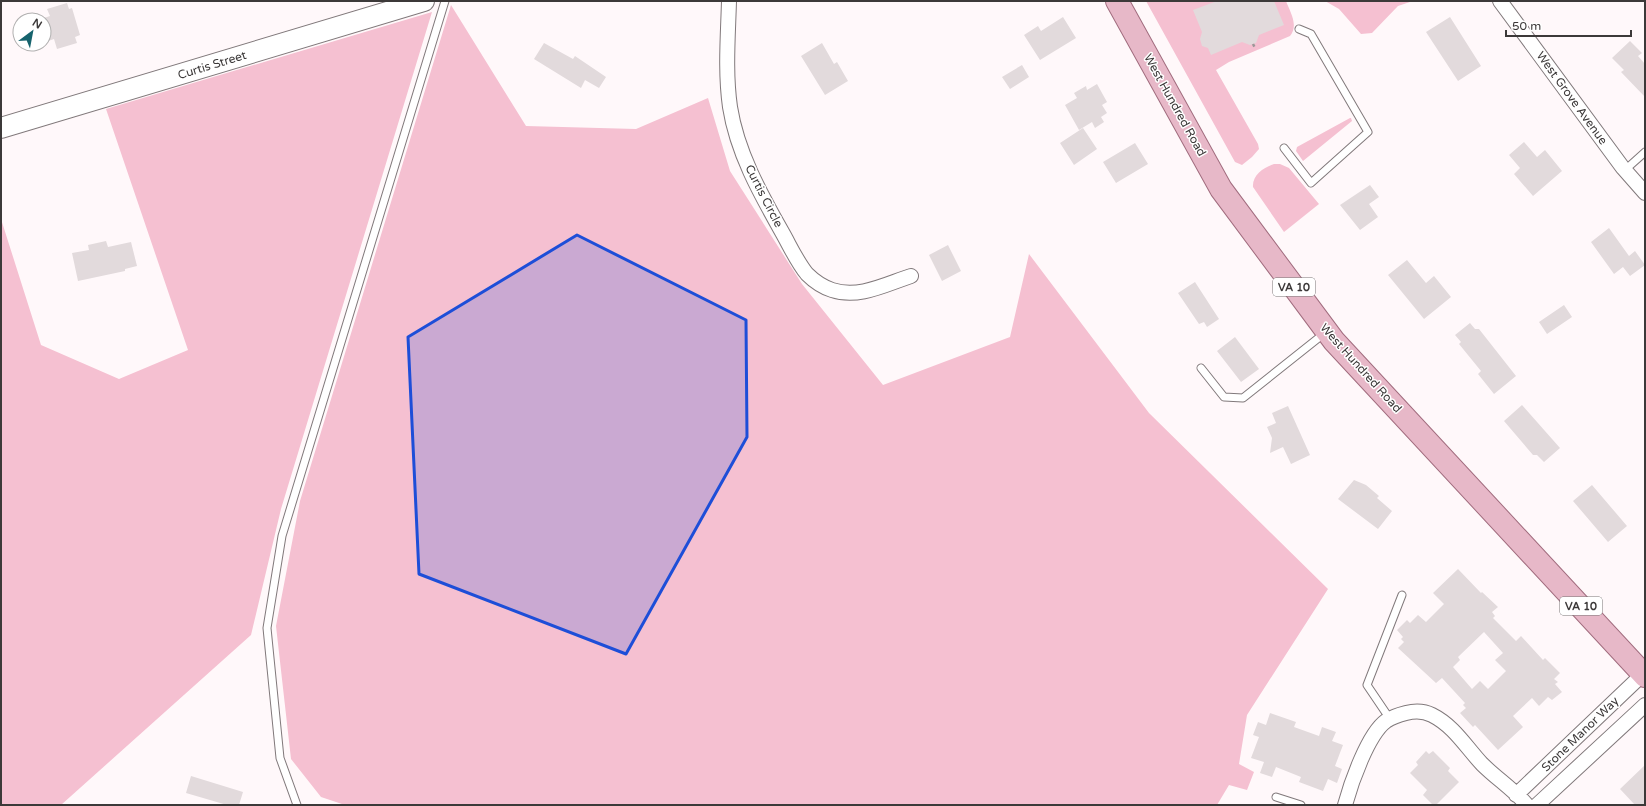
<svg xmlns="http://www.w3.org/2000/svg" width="1646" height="806" font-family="'Varela Round',sans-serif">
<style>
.green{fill:#f5c0d1}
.building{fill:#e2dadc;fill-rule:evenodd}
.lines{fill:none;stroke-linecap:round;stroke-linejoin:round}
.lane-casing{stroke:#81797b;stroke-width:9}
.street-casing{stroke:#81797b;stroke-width:16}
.secondary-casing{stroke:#81797b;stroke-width:22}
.primary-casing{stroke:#a16c7e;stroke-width:24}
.path{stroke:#9c9798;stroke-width:2.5;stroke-dasharray:3 2;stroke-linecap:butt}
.lane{stroke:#fff;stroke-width:7}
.street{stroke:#fff;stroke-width:14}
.secondary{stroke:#fff;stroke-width:20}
.primary{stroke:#e7b8c8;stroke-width:22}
.marked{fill:#1d4ed8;fill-opacity:0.2;stroke:#1d4ed8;stroke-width:3;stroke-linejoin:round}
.labels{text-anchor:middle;stroke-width:3;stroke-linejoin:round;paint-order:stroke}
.shield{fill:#fff;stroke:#767474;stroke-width:1}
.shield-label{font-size:11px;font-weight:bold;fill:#3c3939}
.street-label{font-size:12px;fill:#3c3939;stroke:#fff}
</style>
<rect width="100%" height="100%" fill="#fff8fa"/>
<path class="green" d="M 1146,1 L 1286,1 C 1290,12 1299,25 1290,36 L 1229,62 L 1216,70 L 1258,144 L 1259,149 L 1252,157 L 1242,165 L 1235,162 Z
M 1325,1 L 1413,1 L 1398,6 L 1372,33 L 1361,34 L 1339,9 Z
M 451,5 L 526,126 L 636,129 L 708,98 L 730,171 L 802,284 L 883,385 L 1010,337 L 1029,254 L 1149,413 L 1328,589 L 1247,715 L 1239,764 L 1254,772 L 1247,790 L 1229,785 L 1217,805 L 345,805 L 321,797 L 291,759 L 276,626 L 300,501 Z
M 432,12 L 281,509 L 251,635 L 61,805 L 1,805 L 1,219 L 41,345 L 119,379 L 188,350 L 106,109 Z
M 1350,118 L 1351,118 L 1352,121 L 1303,161 L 1296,151 L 1297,147 Z
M 1274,164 L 1280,164 L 1289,168 L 1319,204 L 1284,232 L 1253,187 C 1252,175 1264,167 1274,164 Z"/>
<path class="building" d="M 1217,1 L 1274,1 L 1284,25 L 1259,35 L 1256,43 L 1250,45 L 1242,42 L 1211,55 L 1208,48 L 1202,46 L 1200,39 L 1202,32 L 1193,10 Z
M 67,3 L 69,9 L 72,8 L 80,35 L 75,37 L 77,43 L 57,49 L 54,39 L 48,41 L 44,29 L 44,20 L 41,19 L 50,16 L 47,9 Z
M 1063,17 L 1076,38 L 1040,60 L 1024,35 L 1038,26 L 1041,31 Z
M 1450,17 L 1481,66 L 1458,81 L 1426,32 Z
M 1630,41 L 1642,53 L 1638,56 L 1645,64 L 1645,97 L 1621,72 L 1624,70 L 1612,58 Z
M 544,43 L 573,59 L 575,56 L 606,77 L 599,88 L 585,80 L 581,88 L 534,59 Z
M 822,43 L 834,64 L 837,62 L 848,81 L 825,95 L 801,56 Z
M 1022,65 L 1029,77 L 1010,89 L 1002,77 Z
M 1097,84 L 1107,102 L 1102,105 L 1107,113 L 1101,117 L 1104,122 L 1095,128 L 1092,122 L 1079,130 L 1065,105 L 1077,98 L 1074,93 L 1086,86 L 1087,90 Z
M 1083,128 L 1097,149 L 1074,165 L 1060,143 Z
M 1524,142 L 1537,157 L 1545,150 L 1562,171 L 1533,196 L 1514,174 L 1520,168 L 1509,155 Z
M 1135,143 L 1148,164 L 1116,183 L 1103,162 Z
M 1370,185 L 1379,197 L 1369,204 L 1378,217 L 1360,230 L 1340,205 Z
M 1609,228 L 1629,256 L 1635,251 L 1645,265 L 1630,276 L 1623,267 L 1614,274 L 1591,242 Z
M 106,241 L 108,247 L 131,242 L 137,266 L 125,269 L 125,271 L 78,281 L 72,253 L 89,250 L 88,245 Z
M 948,245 L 961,271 L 942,281 L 929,255 Z
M 1407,260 L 1426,283 L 1434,276 L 1451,297 L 1424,319 L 1388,275 Z
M 1195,282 L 1219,319 L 1207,327 L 1204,322 L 1199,324 L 1178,293 Z
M 1564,305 L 1572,317 L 1547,334 L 1539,322 Z
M 1470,323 L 1475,329 L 1479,329 L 1516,376 L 1494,394 L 1478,374 L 1481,371 L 1459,344 L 1461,342 L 1455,335 Z
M 1235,337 L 1259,369 L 1241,382 L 1217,351 Z
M 1522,405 L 1560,448 L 1544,462 L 1537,455 L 1533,455 L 1504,421 Z
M 1288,406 L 1310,455 L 1291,464 L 1283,447 L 1270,453 L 1272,438 L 1267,427 L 1276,423 L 1272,413 Z
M 1354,480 L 1366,485 L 1379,496 L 1377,498 L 1392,511 L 1378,529 L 1338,499 Z
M 1592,485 L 1627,526 L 1608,542 L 1573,501 Z
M 1458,569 L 1481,593 L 1482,592 L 1498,607 L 1492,612 L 1495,616 L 1493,618 L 1516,641 L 1521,636 L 1543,660 L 1545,658 L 1560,673 L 1554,679 L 1558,682 L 1555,684 L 1562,692 L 1552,700 L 1548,697 L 1539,706 L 1532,698 L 1513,716 L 1523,727 L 1498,750 L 1475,725 L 1473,727 L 1460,713 L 1466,708 L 1463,705 L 1465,703 L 1442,678 L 1436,683 L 1398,648 L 1404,642 L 1401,639 L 1403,637 L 1397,630 L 1407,620 L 1410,623 L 1418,615 L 1426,622 L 1444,604 L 1433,593 ZM 1484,632 L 1503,653 L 1495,660 L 1506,671 L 1488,689 L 1480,681 L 1472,689 L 1453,667 L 1460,660 L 1458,657 Z
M 1270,713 L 1296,722 L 1294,727 L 1319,736 L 1322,727 L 1336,732 L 1332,741 L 1343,745 L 1335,766 L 1342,769 L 1337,783 L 1328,779 L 1323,791 L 1299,782 L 1301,777 L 1276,767 L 1272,777 L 1260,773 L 1264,762 L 1251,758 L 1259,737 L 1253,735 L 1258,722 L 1266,725 Z
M 1426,751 L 1429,754 L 1433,751 L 1450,768 L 1448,771 L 1459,782 L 1436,805 L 1433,805 L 1423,795 L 1427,790 L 1410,773 L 1418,765 L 1416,762 Z
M 1645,765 L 1645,805 L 1635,805 L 1620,789 Z
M 191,776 L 243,792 L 239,805 L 227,805 L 186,793 Z"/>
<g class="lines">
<defs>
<path id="lane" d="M 1284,148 L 1311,183 L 1368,132 L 1311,34 L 1299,29
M 1625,170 L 1645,152
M 1201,368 L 1224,397 L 1243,398 L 1326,332
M 1390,719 L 1367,685 L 1402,595
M 1276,797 L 1301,805
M 297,805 L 280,758 L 267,628 L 282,536 L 445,1"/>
<path id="street" d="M 729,1 C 728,36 725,72 730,107 C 737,152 760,193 782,232 C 790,246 797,262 807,274 C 814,281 823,287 832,290 C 859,299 886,284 911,276
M 1500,1 L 1623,168 L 1645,193
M 1516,795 L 1643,674
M 1345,805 C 1351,783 1368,734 1386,721 C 1392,717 1398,715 1406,713 C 1414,711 1424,711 1432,715 C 1454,726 1466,747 1482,764 C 1496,778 1514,790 1527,805
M 1537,805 L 1645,705"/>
<path id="secondary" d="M 1,128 L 424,1"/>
<path id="primary" d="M 1117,1 L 1221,189 L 1334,341 L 1645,676"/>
</defs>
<use href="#lane" class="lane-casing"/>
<use href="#street" class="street-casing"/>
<use href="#secondary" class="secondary-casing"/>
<use href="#primary" class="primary-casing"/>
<path class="path" d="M 1253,44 L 1255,48"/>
<use href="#lane" class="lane"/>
<use href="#street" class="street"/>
<use href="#secondary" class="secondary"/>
<use href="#primary" class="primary"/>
</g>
<path class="marked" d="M 577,235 L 746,320 L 747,437 L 626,654 L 419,574 L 408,337 Z"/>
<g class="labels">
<g class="shield">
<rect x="1273" y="278" width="42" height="18" rx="3"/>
<rect x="1560" y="597" width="42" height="18" rx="3"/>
</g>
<g class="shield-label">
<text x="1294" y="291">VA 10</text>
<text x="1581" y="610">VA 10</text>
</g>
<g class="street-label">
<text transform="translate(212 65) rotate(-17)" y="4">Curtis Street</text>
<text transform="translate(1572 98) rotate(54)" y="4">West Grove Avenue</text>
<text transform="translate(1175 105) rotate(61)" y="4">West Hundred Road</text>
<text transform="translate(764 196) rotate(63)" y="4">Curtis Circle</text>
<text transform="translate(1361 368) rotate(48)" y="4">West Hundred Road</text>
<text transform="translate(1580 734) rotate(-44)" y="4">Stone Manor Way</text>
</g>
</g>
<rect width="1646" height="806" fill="none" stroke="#3c3939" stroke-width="4"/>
<g transform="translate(32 32) rotate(32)"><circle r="19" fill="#ffffff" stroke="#b1b0b0"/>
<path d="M0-3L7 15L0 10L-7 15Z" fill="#16636d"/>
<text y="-6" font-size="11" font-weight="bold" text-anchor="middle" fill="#3c3939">N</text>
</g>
<path d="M1506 30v6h125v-6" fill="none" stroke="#3c3939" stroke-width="2"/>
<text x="1512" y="30" font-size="12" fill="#3c3939" stroke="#ffffff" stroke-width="3" paint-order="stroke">50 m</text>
</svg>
